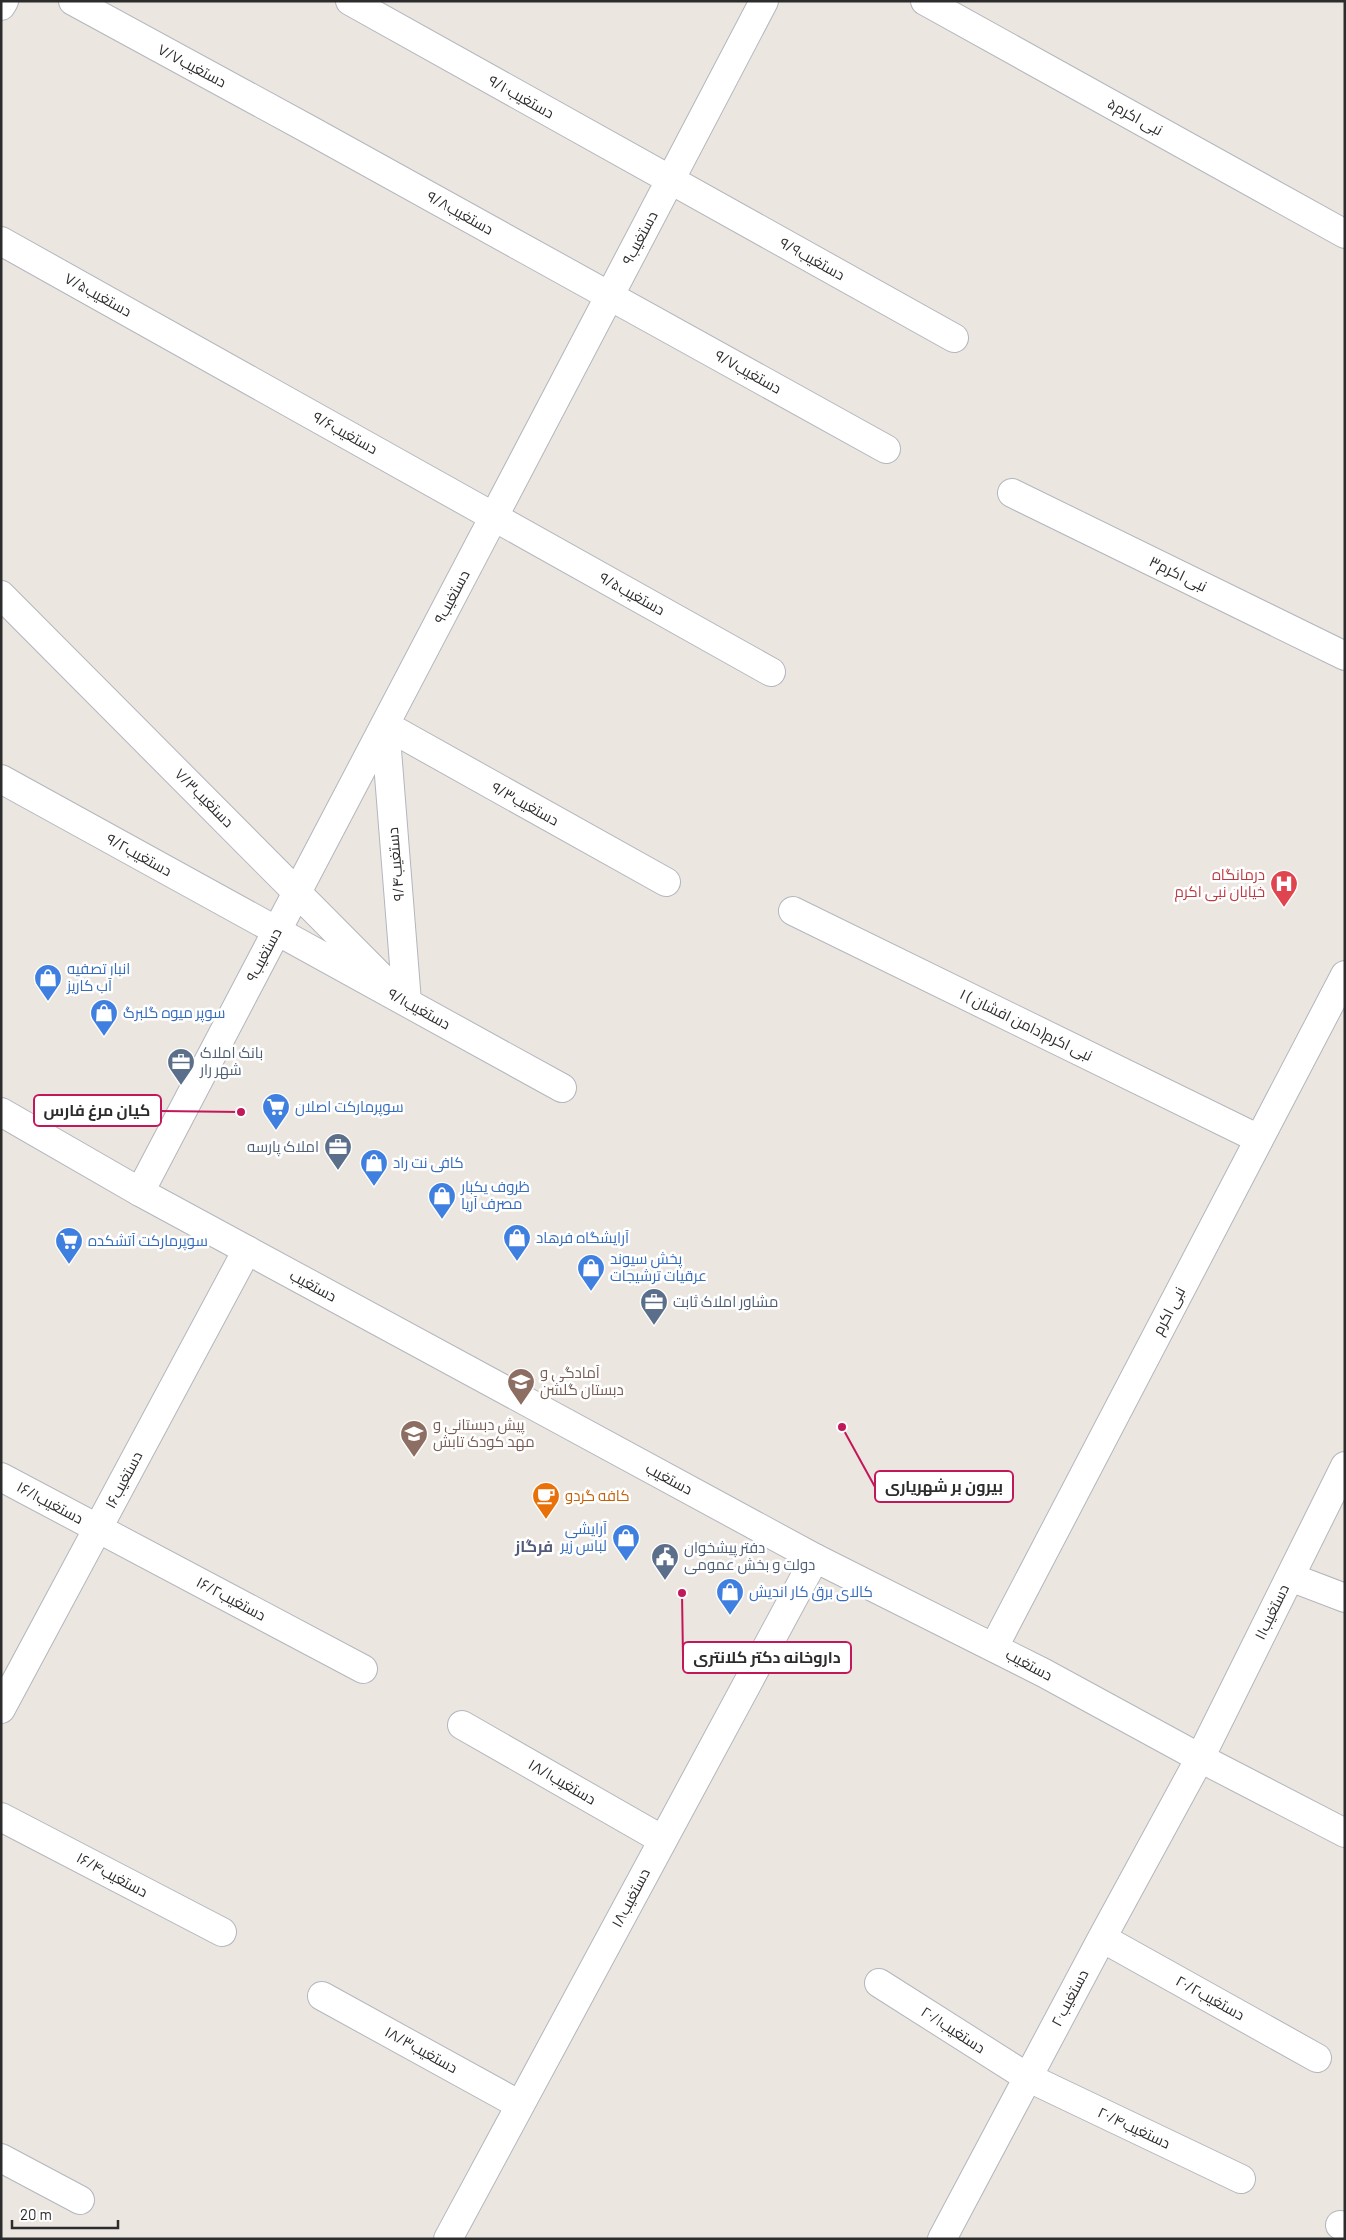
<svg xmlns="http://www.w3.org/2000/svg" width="1346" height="2240" font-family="Barlow,Cairo,sans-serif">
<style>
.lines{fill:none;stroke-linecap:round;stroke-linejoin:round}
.minor-casing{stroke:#b3b6be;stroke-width:30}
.tertiary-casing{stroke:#b3b6be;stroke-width:30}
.minor{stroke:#fff;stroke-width:28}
.tertiary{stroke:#fff;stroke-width:28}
.labels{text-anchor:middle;stroke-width:5;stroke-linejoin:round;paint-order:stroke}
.street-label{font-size:15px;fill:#2c2c2c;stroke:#fff}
.health-label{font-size:15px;fill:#be3a42;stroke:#fff;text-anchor:end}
.shop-label{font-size:15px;fill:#366cbe;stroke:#fff;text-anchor:start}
.service-label{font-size:15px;fill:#4e5e75;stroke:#fff;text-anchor:start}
.education-label{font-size:15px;fill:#785e54;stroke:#fff;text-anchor:start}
.food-label{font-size:15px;fill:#c56008;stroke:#fff;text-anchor:start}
.neighbourhood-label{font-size:16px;font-weight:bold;fill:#515a77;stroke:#fff}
.leader{fill:none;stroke:#c2185b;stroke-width:2}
.callout-dot{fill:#c2185b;stroke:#fff;stroke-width:2}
.callout{fill:#fff;stroke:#c2185b;stroke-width:2}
.callout-label{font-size:16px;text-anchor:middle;font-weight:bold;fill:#2c2c2c}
</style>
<rect width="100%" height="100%" fill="#ece6e0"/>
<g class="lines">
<defs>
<path id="minor" d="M 73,1 L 310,130 L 886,449
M 350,1 L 954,338
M 925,1 L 1345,234
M 1,6 L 4,1
M 1,241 L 771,672
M 1012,493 L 1345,656
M 1,595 L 384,980
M 385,725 L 666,882
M 385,725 L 407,1002
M 1,779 L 562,1088
M 793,911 L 1259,1139
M 140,1192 L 764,1
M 1,1477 L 363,1669
M 1290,1577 L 1345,1598
M 1,1709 L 247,1250
M 462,1725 L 663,1840
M 1,1817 L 222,1932
M 1102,1938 L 1317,2058
M 879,1983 L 1027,2077 L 1241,2179
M 322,1996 L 520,2105
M 1,2158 L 80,2200
M 1340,2225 L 1345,2228
M 448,2239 L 815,1558
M 942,2239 L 1102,1938 L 1200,1758 L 1345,1466"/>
<path id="tertiary" d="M 1,1112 L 140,1192 L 815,1558 L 1044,1673 L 1200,1758 L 1345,1833
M 994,1647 L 1345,975"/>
</defs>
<use href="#minor" class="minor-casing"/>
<use href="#tertiary" class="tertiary-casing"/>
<use href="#minor" class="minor"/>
<use href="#tertiary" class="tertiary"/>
</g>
<defs>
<symbol id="hospital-pin" viewBox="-11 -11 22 30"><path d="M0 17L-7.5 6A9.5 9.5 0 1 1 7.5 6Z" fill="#e0444e" stroke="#fff"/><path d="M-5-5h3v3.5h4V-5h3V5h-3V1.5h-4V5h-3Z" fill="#fff"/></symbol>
<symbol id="shop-pin" viewBox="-11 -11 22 30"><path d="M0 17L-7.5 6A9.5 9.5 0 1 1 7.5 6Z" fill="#3f7fe0" stroke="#fff"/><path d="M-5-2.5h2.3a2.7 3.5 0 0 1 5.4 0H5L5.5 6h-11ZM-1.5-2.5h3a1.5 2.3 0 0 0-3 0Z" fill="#fff"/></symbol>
<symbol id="office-pin" viewBox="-11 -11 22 30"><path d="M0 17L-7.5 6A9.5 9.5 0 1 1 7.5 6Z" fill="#5c6f8a" stroke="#fff"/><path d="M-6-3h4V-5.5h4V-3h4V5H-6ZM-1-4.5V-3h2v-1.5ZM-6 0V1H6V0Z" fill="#fff"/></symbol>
<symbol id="supermarket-pin" viewBox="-11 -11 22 30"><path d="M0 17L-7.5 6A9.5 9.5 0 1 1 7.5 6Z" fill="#3f7fe0" stroke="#fff"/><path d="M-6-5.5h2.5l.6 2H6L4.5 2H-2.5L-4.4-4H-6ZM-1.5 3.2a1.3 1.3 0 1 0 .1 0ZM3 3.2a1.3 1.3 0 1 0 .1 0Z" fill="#fff"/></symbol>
<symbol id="school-pin" viewBox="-11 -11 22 30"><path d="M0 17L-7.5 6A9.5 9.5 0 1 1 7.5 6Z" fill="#8d6e63" stroke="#fff"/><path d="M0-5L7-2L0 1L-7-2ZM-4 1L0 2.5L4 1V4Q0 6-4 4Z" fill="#fff"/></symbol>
<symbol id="cafe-pin" viewBox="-11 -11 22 30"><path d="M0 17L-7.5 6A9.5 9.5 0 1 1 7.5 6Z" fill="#e8710a" stroke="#fff"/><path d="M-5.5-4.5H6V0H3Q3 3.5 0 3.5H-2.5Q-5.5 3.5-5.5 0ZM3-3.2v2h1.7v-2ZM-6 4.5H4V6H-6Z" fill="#fff"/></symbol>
<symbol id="civic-pin" viewBox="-11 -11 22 30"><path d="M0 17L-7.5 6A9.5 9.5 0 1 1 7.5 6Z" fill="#5c6f8a" stroke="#fff"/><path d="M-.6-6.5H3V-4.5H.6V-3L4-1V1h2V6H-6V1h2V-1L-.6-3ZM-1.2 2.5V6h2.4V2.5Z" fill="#fff"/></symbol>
</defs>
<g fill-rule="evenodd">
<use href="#hospital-pin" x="1268" y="868" width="32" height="43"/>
<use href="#shop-pin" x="32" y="962" width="32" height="43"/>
<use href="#shop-pin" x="88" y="997" width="32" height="43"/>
<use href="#office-pin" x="165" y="1046" width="32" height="43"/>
<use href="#supermarket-pin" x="260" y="1091" width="32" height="43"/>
<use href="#office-pin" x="322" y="1131" width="32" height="43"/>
<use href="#shop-pin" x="358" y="1147" width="32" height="43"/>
<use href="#shop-pin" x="426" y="1180" width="32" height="43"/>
<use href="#shop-pin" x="501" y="1222" width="32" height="43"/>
<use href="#supermarket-pin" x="53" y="1225" width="32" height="43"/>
<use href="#shop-pin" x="575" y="1252" width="32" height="43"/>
<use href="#office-pin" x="638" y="1286" width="32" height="43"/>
<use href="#school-pin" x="505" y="1366" width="32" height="43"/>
<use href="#school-pin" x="398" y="1418" width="32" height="43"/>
<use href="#cafe-pin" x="530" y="1480" width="32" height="43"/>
<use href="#shop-pin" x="610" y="1522" width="32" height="43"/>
<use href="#civic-pin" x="649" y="1541" width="32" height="43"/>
<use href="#shop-pin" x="714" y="1576" width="32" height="43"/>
</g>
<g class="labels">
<g class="street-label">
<text transform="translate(192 66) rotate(28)" y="5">دستغیب۷/۷</text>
<text transform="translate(521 97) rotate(29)" y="5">دستغیب۹/۱۰</text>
<text transform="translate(1135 117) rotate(29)" y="5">نبی اکرم۵</text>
<text transform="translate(460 213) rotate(29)" y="5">دستغیب۹/۸</text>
<text transform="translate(640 238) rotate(-62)" y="5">دستغیب۹</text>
<text transform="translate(812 259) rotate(29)" y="5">دستغیب۹/۹</text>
<text transform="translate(98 295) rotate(29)" y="5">دستغیب۷/۵</text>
<text transform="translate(748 372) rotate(29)" y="5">دستغیب۹/۷</text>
<text transform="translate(345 433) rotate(29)" y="5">دستغیب۹/۶</text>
<text transform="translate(1178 574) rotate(26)" y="5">نبی اکرم۳</text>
<text transform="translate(632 594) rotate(29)" y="5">۹/۵دستغیب</text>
<text transform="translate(452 597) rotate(-62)" y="5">دستغیب۹</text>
<text transform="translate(204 798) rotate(45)" y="5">دستغیب۷/۳</text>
<text transform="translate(525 804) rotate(29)" y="5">دستغیب۹/۳</text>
<text transform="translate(139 855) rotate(29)" y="5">دستغیب۹/۲</text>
<text transform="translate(396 864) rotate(-95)" y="5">دستغیب۹/۴</text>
<text transform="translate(264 955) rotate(-62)" y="5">دستغیب۹</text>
<text transform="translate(419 1009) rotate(29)" y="5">دستغیب۹/۱</text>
<text transform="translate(1026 1025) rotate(26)" y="5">۱ نبی اکرم(دامن افشان )</text>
<text transform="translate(313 1286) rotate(28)" y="5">دستغیب</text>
<text transform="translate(1169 1311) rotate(-62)" y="5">نبی اکرم</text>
<text transform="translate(669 1479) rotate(28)" y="5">دستغیب</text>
<text transform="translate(124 1480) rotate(-62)" y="5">دستغیب۱۶</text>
<text transform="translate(50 1503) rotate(28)" y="5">دستغیب۱۶/۱</text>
<text transform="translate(231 1599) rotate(28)" y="5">دستغیب۱۶/۲</text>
<text transform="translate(1272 1612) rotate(-64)" y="5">دستغیب۱۱</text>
<text transform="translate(1029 1665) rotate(28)" y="5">دستغیب</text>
<text transform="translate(562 1782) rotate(30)" y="5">دستغیب۱۸/۱</text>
<text transform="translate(112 1875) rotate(28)" y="5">دستغیب۱۶/۴</text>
<text transform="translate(631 1898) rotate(-62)" y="5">دستغیب۱۸</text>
<text transform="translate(1070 1998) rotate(-62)" y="5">دستغیب۲۰</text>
<text transform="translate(1210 1998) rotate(29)" y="5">دستغیب۲۰/۲</text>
<text transform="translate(953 2030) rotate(33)" y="5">دستغیب۲۰/۱</text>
<text transform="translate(421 2050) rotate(29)" y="5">دستغیب۱۸/۳</text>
<text transform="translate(1134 2128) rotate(25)" y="5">دستغیب۲۰/۴</text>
</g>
<g class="health-label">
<text x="1265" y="880">درمانگاه<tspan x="1265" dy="17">خیابان نبی اکرم</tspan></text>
</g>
<g class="shop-label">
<text x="67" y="974">انبار تصفیه<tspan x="67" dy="17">آب کاریز</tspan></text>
<text x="123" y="1018">سوپر میوه گلبرگ</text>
<text x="295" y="1112">سوپرمارکت اصلان</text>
<text x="393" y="1168">کافی نت راد</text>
<text x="461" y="1192">ظروف یکبار<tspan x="461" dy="17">مصرف آریا</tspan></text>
<text x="536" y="1243">آرایشگاه فرهاد</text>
<text x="88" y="1246">سوپرمارکت آتشکده</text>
<text x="610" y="1264">پخش سیوند<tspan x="610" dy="17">عرقیات ترشیجات</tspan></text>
<text x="607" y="1534" text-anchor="end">آرایشی<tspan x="607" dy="17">لباس زیر</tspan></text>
<text x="749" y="1597">کالای برق کار اندیش</text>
</g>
<g class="service-label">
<text x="200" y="1058">بانک املاک<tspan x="200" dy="17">شهر رار</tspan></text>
<text x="319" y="1152" text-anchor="end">املاک پارسه</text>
<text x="673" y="1307">مشاور املاک ثابت</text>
<text x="684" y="1553">دفتر پیشخوان<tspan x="684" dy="17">دولت و بخش عمومی</tspan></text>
</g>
<g class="education-label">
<text x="540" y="1378">آمادگی و<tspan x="540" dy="17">دبستان گلشن</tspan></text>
<text x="433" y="1430">پیش دبستانی و<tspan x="433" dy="17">مهد کودک تابش</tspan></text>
</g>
<g class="food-label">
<text x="565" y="1501">کافه گردو</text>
</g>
<g class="neighbourhood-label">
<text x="534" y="1552">فرگاز</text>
</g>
</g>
<path class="leader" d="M241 1112L161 1111M842 1427L875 1487M682 1593L683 1657"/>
<g class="callout-dot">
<circle cx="241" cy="1112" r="5"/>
<circle cx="842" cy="1427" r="5"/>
<circle cx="682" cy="1593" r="5"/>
</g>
<g class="callout">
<rect x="34" y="1095" width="127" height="31" rx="5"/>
<rect x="875" y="1471" width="138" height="31" rx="5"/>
<rect x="683" y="1642" width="168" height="31" rx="5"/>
</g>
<g class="callout-label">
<text x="97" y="1116">کیان مرغ فارس</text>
<text x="944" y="1492">بیرون بر شهریاری</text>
<text x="767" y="1663">داروخانه دکتر کلانتری</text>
</g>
<rect width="1346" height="2240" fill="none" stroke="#2c2c2c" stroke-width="5"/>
<path d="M12 2220v8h106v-8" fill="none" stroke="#2c2c2c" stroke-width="2.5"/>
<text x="20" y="2220" font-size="15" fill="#2c2c2c" stroke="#ffffff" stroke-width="4" paint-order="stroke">20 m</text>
</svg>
